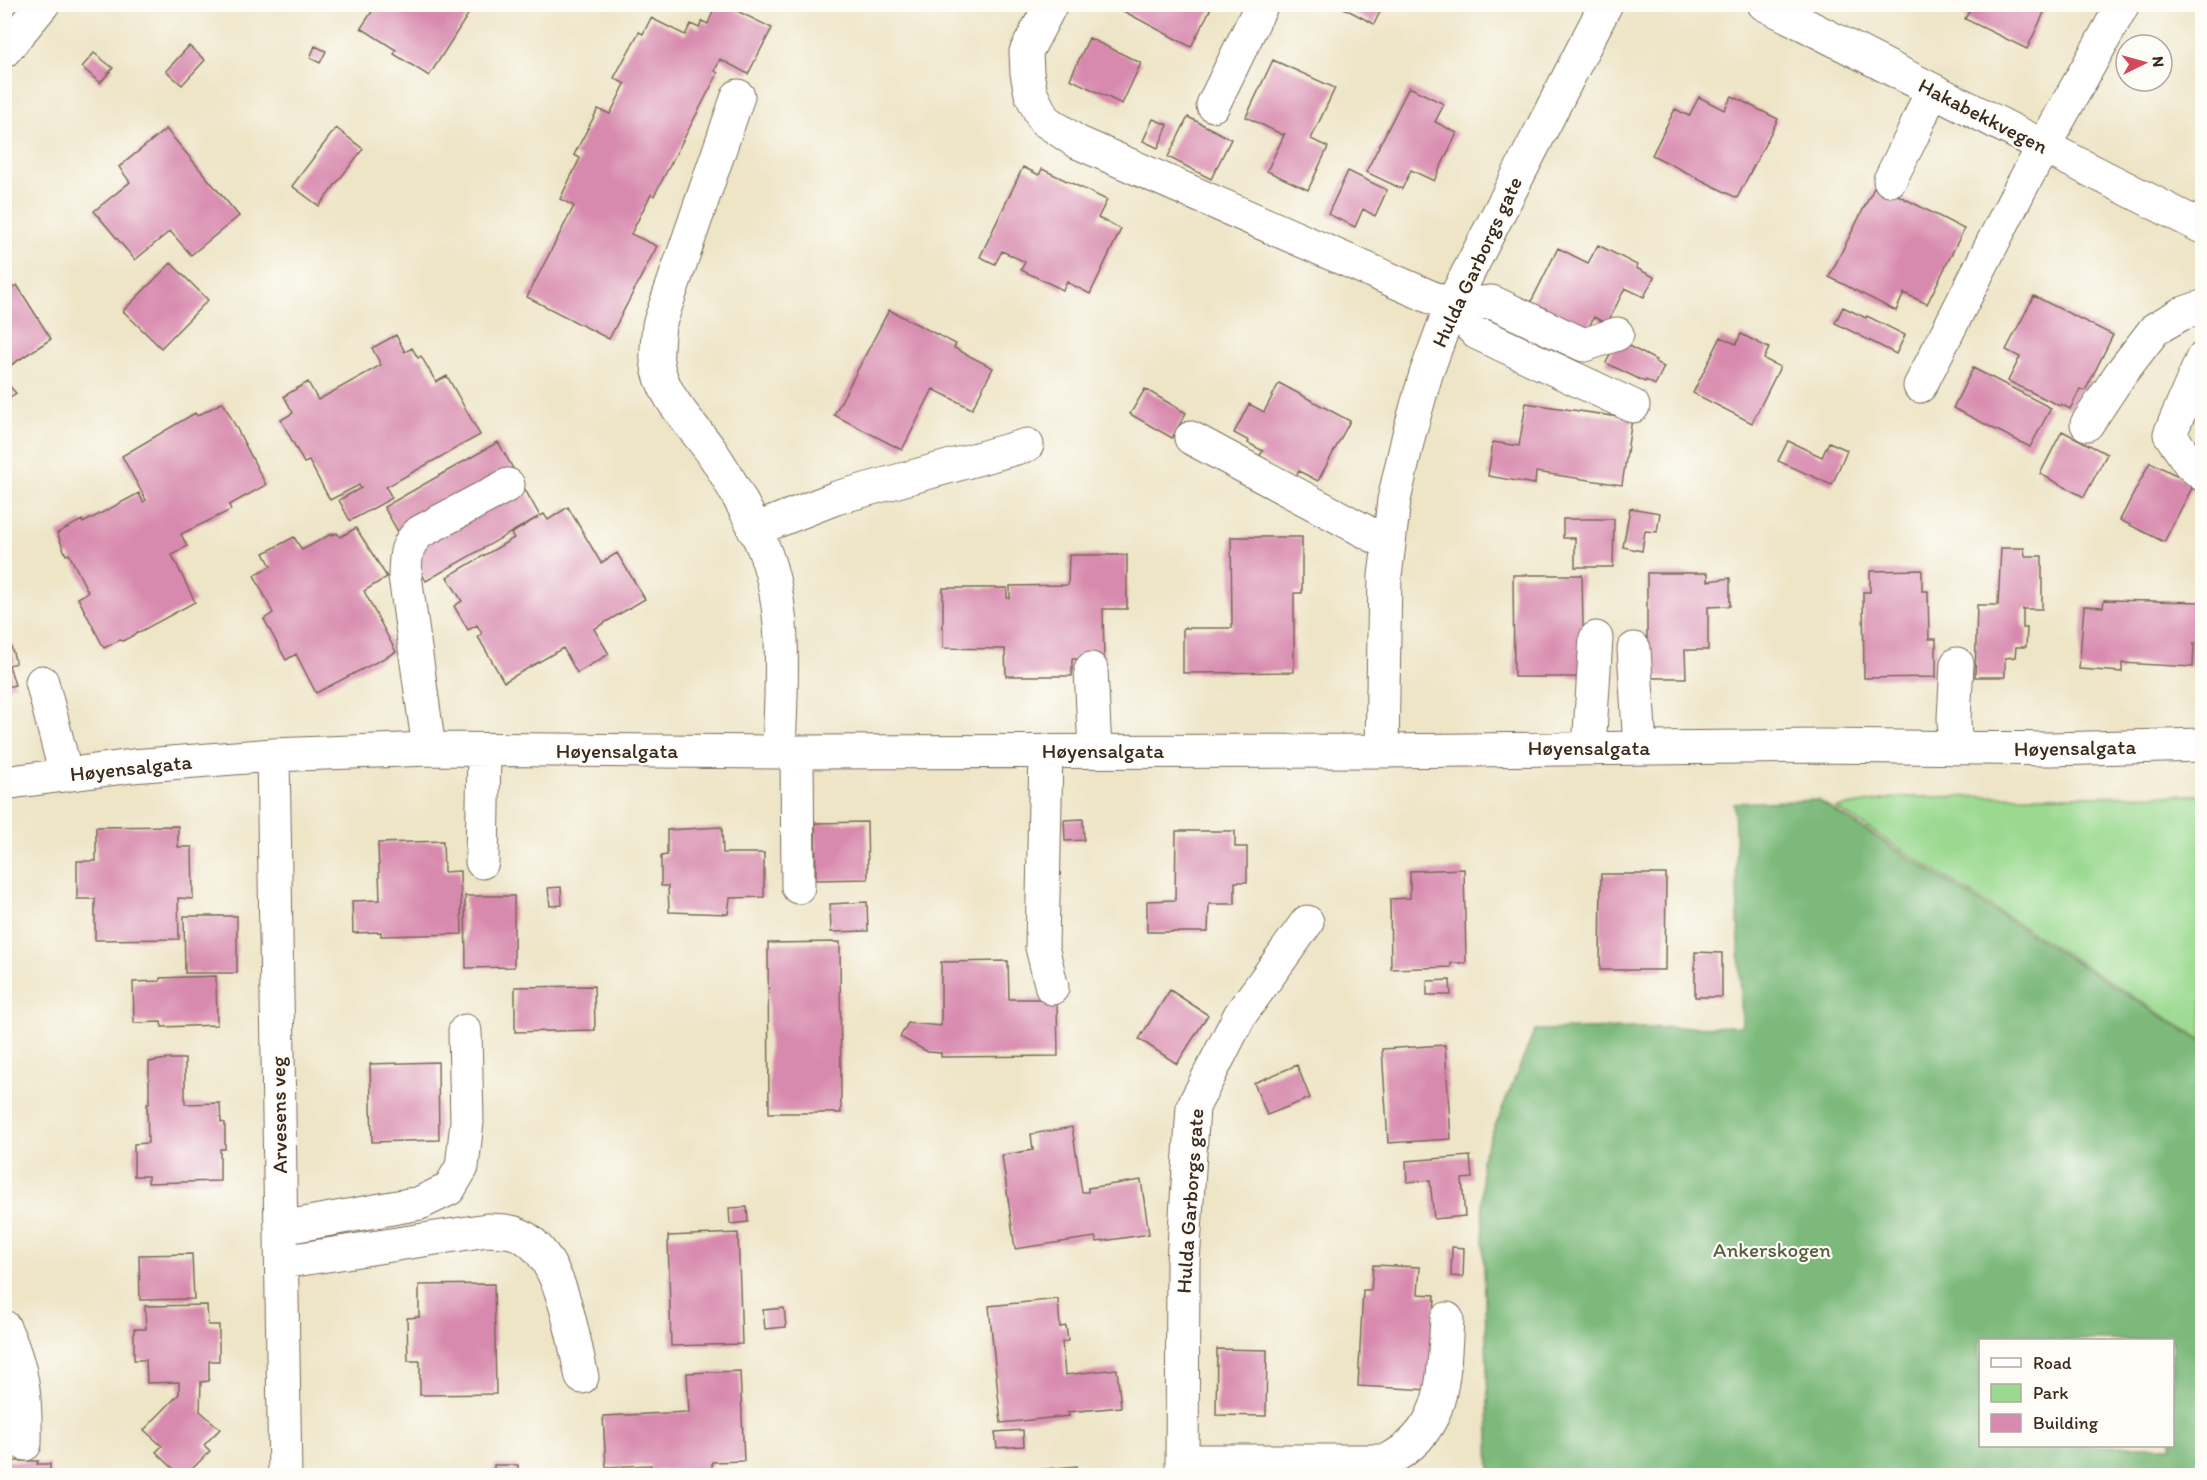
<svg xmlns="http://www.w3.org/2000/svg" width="2207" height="1480" font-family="Itim,sans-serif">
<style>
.green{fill:#9ad98f;stroke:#6a8256;stroke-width:1.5}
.forest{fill:#7bb97a;stroke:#5b724c;stroke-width:1.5;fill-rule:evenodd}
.building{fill:#d88aae}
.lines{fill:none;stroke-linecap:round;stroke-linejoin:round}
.minor-casing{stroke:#7a6b59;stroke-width:35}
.major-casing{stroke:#7a6b59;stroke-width:35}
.minor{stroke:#fff;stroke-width:33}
.major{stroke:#fff;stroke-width:33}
.labels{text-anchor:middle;stroke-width:4.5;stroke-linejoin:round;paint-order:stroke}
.street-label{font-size:21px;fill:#3b2a1e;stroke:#fdfcf7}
.park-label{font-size:21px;fill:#585f40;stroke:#fdfcf7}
</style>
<rect width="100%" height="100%" fill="#fdfcf7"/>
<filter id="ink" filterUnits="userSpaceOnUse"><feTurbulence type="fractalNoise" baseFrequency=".0167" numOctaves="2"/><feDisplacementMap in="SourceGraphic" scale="12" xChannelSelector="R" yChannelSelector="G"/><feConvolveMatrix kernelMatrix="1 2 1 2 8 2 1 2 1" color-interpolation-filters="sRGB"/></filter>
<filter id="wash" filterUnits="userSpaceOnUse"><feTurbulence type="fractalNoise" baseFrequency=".008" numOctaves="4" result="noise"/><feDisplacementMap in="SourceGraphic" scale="24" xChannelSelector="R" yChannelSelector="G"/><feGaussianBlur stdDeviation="1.35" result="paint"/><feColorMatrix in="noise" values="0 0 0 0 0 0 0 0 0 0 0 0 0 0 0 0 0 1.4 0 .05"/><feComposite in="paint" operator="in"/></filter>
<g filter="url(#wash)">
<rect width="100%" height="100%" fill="#eee5c7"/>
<path class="green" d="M 2202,795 L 2202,1040 L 1836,808 L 1899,797 Z"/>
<path class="forest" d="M 1818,800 L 2202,1042 L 2202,1475 L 1490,1475 L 1481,1160 L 1535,1030 L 1742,1026 L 1734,803 ZM 1980,1340 L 2172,1340 L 2172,1446 L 1980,1446 Z"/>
<g id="blocks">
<path class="building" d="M 377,4 L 468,4 L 464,10 L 469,13 L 429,76 L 394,54 L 396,50 L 361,28 Z
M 716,4 L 730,4 L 729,7 L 772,28 L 748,74 L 720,59 L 715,71 L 718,73 L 654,196 L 651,194 L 631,234 L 657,246 L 609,339 L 527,297 L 574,206 L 560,199 L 580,158 L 574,155 L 598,109 L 610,114 L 625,84 L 614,78 L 639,32 L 643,34 L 651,18 L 685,35 L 691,24 L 699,28 L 702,21 L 708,24 Z
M 1110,4 L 1213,4 L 1191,47 Z
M 1336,4 L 1384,4 L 1374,24 Z
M 1973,4 L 2048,4 L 2027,49 L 1965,19 Z
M 1089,38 L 1141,63 L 1122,104 L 1070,79 Z
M 189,46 L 205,60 L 182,85 L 166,71 Z
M 315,46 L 326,51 L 320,63 L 310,58 Z
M 94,53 L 113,68 L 100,83 L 82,67 Z
M 1273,60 L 1335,88 L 1311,139 L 1328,147 L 1308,190 L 1267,171 L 1285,133 L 1283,135 L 1246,117 Z
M 1409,87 L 1444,104 L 1435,122 L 1457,133 L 1434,181 L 1411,170 L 1402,189 L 1366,172 Z
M 1732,96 L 1778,119 L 1737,198 L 1652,155 L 1675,109 L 1689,116 L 1699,97 L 1724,110 Z
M 1188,117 L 1231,139 L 1211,179 L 1168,157 Z
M 1153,119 L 1168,125 L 1158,148 L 1143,141 Z
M 336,128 L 363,149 L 319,206 L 292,186 Z
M 166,129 L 239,216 L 191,255 L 170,231 L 135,260 L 94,211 L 130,182 L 119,167 Z
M 1023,167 L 1039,175 L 1042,169 L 1107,200 L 1098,218 L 1121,229 L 1090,294 L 1067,282 L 1063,290 L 1021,270 L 1025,262 L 1002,251 L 995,264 L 980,257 Z
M 1348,171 L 1387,190 L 1375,216 L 1363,209 L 1355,227 L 1328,214 Z
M 1876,184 L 1964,229 L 1927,304 L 1904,293 L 1896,311 L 1829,277 Z
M 1598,245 L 1637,265 L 1636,268 L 1654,277 L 1644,297 L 1625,288 L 1607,324 L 1594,317 L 1584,336 L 1528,308 L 1558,248 L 1588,263 Z
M 171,263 L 208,300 L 161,348 L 123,311 Z
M 17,285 L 51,339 L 5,369 L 5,293 Z
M 2034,296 L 2113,335 L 2085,391 L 2080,389 L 2070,409 L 2061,404 L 2060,406 L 2008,381 L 2020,357 L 2006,350 Z
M 1843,307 L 1866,318 L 1867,316 L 1905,335 L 1896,354 L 1835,323 Z
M 889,310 L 956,344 L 954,348 L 993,368 L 972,409 L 933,389 L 902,450 L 834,415 Z
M 1741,334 L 1769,348 L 1764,359 L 1780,367 L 1752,423 L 1693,393 L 1721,337 L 1736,344 Z
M 396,335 L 405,352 L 412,348 L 418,358 L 421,356 L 436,382 L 447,376 L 480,435 L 386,487 L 392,498 L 350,521 L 339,500 L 361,488 L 359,485 L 330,500 L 309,461 L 304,463 L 281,420 L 293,413 L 284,396 L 308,382 L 318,400 L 381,365 L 372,348 Z
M 1617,340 L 1656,360 L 1655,362 L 1664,367 L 1655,385 L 1646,380 L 1645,382 L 1606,363 Z
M 1973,368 L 2051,408 L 2030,447 L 1953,408 Z
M 4,380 L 16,393 L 4,401 Z
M 1279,383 L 1350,421 L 1318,481 L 1299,471 L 1295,478 L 1258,458 L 1263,451 L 1248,443 L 1249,441 L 1234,433 L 1249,404 L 1264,412 Z
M 1145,389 L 1186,413 L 1172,438 L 1130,414 Z
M 223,402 L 266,485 L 229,505 L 231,510 L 181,534 L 187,546 L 172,555 L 195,602 L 123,641 L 120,640 L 104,648 L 78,598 L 88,592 L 69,554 L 66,555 L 57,533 L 82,520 L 83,523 L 139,493 L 143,502 L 146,500 L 122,456 L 195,413 L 197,416 Z
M 1526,403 L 1632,419 L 1622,485 L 1536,472 L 1535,484 L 1488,476 L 1493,442 L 1519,446 Z
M 2062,431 L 2107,454 L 2084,497 L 2040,474 Z
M 1788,441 L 1822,457 L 1829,442 L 1847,450 L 1832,485 L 1778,461 Z
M 498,442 L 540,516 L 544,514 L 548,520 L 568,507 L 601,563 L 617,553 L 645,599 L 594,629 L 609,654 L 577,673 L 563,648 L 504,682 L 478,637 L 482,634 L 477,625 L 468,630 L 454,606 L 462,601 L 447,577 L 514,538 L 511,534 L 538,517 L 426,581 L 384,507 Z
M 2150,462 L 2194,484 L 2164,542 L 2120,520 Z
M 1630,508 L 1660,513 L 1657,532 L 1645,531 L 1642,551 L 1623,547 Z
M 1563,519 L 1614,519 L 1613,567 L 1575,567 L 1575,538 L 1563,538 Z
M 356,528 L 387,577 L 364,591 L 396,652 L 316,693 L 296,654 L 286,660 L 264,619 L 273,613 L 254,575 L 271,566 L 264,553 L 294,537 L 302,550 L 333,533 L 333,535 L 337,533 L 340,537 Z
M 1231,537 L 1302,537 L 1302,593 L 1294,593 L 1294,672 L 1183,673 L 1183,628 L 1232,628 Z
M 2001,548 L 2024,548 L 2025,556 L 2042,556 L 2042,609 L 2023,609 L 2023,628 L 2027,628 L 2026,647 L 2016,647 L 2015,657 L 2005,658 L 2005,677 L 1975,677 L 1977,605 L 1998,605 Z
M 1069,555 L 1127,555 L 1127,609 L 1103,609 L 1104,659 L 1072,659 L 1072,676 L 1006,676 L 1005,649 L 943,648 L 943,588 L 1007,588 L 1007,598 L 1010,598 L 1010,586 L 1068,585 Z
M 1922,570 L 1922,591 L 1928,591 L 1929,639 L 1936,639 L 1936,677 L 1864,678 L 1863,592 L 1870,592 L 1870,571 Z
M 1647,573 L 1708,573 L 1708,581 L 1730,578 L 1730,606 L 1708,607 L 1708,650 L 1685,650 L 1686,678 L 1647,678 Z
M 1513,575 L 1582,575 L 1584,677 L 1514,677 Z
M 2104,600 L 2202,602 L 2202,643 L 2194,643 L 2193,667 L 2122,663 L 2122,672 L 2079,669 L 2084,606 L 2103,607 Z
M 10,643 L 16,663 L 9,665 L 15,685 L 4,688 L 4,645 Z
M 1083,819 L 1084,840 L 1065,841 L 1064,820 Z
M 867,822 L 868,879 L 816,880 L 815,823 Z
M 178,826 L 178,847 L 192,847 L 193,899 L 178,898 L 179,939 L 95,940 L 95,899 L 77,899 L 77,861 L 96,861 L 96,827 Z
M 722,827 L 723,853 L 764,853 L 764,897 L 730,898 L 728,914 L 669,912 L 668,886 L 661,886 L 661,856 L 667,855 L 667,830 Z
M 1176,831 L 1235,831 L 1235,847 L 1247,847 L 1247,882 L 1235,882 L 1235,904 L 1209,904 L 1208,932 L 1147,932 L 1147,901 L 1175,900 Z
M 443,841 L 444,872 L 460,871 L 462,934 L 381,936 L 381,932 L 353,933 L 352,901 L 380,900 L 378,843 Z
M 1464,869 L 1466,963 L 1451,963 L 1451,967 L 1391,969 L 1390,899 L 1410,898 L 1410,871 Z
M 1601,874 L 1666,874 L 1665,970 L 1600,970 Z
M 561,887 L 562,905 L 550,906 L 548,888 Z
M 465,896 L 514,896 L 514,967 L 466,968 Z
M 867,902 L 868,931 L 831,932 L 830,904 Z
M 184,916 L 237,916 L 237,973 L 185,973 Z
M 840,942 L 841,1113 L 769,1113 L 768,943 Z
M 1695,952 L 1722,953 L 1722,997 L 1695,997 Z
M 1008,961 L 1009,999 L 1057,999 L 1058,1056 L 941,1057 L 941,1053 L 928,1052 L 900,1037 L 908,1023 L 941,1026 L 941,962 Z
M 216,976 L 217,1025 L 162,1027 L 161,1022 L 134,1023 L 133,982 L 160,981 L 160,978 Z
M 1450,980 L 1451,995 L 1427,995 L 1427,981 Z
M 594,986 L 595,1030 L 515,1032 L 515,987 Z
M 1170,990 L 1208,1015 L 1177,1064 L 1139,1039 Z
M 1445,1045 L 1451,1139 L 1388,1143 L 1382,1049 Z
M 167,1059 L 185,1059 L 185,1104 L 220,1103 L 221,1122 L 225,1123 L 225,1149 L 220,1149 L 220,1181 L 148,1183 L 148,1176 L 134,1176 L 134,1144 L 148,1143 L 147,1104 L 149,1104 L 149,1062 Z
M 438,1062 L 439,1140 L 372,1142 L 370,1064 Z
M 1297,1065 L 1310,1098 L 1267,1115 L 1254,1083 Z
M 1072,1127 L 1082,1192 L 1088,1192 L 1088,1188 L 1141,1180 L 1149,1234 L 1097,1242 L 1095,1237 L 1015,1249 L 1002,1155 L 1033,1150 L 1031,1134 Z
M 1470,1156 L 1472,1178 L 1462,1179 L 1465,1216 L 1434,1219 L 1430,1180 L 1407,1182 L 1406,1161 Z
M 747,1207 L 748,1222 L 730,1224 L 729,1208 Z
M 738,1233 L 742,1344 L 671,1346 L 668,1236 Z
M 1452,1247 L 1464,1248 L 1463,1277 L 1451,1276 Z
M 192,1254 L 194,1299 L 140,1300 L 139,1255 Z
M 1373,1265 L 1420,1267 L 1418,1294 L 1435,1295 L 1430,1390 L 1358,1386 L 1363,1290 L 1371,1290 Z
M 494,1284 L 496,1394 L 420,1395 L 420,1361 L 408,1361 L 407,1318 L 419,1317 L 419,1285 Z
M 1058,1299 L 1060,1327 L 1066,1326 L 1068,1341 L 1062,1342 L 1065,1375 L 1117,1369 L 1121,1407 L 1068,1412 L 1069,1416 L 1001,1423 L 989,1306 Z
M 207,1305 L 208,1325 L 219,1325 L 219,1361 L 209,1361 L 209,1381 L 201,1382 L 200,1411 L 220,1429 L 204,1445 L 210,1451 L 185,1476 L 181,1476 L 156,1452 L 162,1446 L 144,1430 L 179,1394 L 179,1382 L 147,1383 L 146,1360 L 134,1360 L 134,1329 L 146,1329 L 145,1306 Z
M 784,1308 L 786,1327 L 765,1329 L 763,1310 Z
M 1217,1349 L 1267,1350 L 1266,1416 L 1216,1415 Z
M 740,1371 L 744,1461 L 712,1462 L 712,1468 L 691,1469 L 650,1471 L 651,1465 L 606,1467 L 603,1416 L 689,1412 L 687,1373 Z
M 1023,1430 L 1024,1446 L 997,1448 L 995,1432 Z
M 4,1461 L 38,1461 L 37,1464 L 50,1464 L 50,1476 L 4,1476 Z
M 494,1465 L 518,1465 L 518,1476 L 494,1476 Z
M 1077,1466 L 1078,1476 L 1015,1476 L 1015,1472 Z"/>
</g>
</g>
<g filter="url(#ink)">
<use href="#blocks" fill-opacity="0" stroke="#7a6b59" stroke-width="1.5"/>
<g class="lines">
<defs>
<path id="minor" d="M 1051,4 L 1026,52 L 1027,73 L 1031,94 L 1044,120 L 1077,142 L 1451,306
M 4,51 L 43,4
M 738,96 L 659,325 C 658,336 656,350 657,361 C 661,396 692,424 711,451 C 729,477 753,522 765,552 C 788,614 781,686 779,752
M 1213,105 L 1262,4
M 1890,180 L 1913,134 L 1932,90
M 1617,334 L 1584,345 L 1492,302 L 1451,306 L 1477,333 L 1633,406
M 2202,359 L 2170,434 L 2190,464 L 2202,474
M 1920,386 L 2020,189 L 2123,4
M 2087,424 L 2121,373 L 2155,329 L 2181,314 L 2202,307
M 1191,438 L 1389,544
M 754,530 L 836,498 L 1027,445
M 1634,649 L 1640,748
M 1091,669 L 1095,751
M 42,682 L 66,775
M 1589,748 L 1596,638
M 1955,748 L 1954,718 L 1957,664
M 429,749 L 405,576 C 406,557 404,546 420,532 L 508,485
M 1046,751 L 1042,947 L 1052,988
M 1382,751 L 1385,576 L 1389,544 L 1394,500 L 1409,434 L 1426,374 L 1451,306 L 1606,4
M 797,752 L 798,887
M 273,755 L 285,1476
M 4,783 L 132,766 L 273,755 L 429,749 L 779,752 L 1382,751 L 1822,746 L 2051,749 L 2202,745
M 482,862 L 484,750
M 281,1228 L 420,1203 L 449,1189 L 462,1167 L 467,1122 L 465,1031
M 282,1262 L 487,1230 C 496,1231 507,1230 515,1233 C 562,1249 572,1335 582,1377
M 4,1327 C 24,1369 26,1399 25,1444
M 1182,1461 L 1386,1461 C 1447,1431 1443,1378 1447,1319
M 1182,1476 L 1183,1262 L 1193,1107 L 1240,1015 L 1307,922"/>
<path id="major" d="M 1764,4 L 2202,227"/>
</defs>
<use href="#minor" class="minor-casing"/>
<use href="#major" class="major-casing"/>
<use href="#minor" class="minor"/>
<use href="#major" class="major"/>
</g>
</g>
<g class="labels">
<g class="street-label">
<text transform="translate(1983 116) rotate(27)" y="7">Hakabekkvegen</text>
<text transform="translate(1477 262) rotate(-65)" y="7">Hulda Garborgs gate</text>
<text x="1589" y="755">Høyensalgata</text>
<text transform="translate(2075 748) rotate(-1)" y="7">Høyensalgata</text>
<text x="617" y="758">Høyensalgata</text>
<text x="1103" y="758">Høyensalgata</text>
<text transform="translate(131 768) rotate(-6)" y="7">Høyensalgata</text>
<text transform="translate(279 1115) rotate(-91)" y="7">Arvesens veg</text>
<text transform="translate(1190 1201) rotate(-86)" y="7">Hulda Garborgs gate</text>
</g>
<g class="park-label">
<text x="1772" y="1257">Ankerskogen</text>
</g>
</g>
<rect width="2207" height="1480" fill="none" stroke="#fdfcf7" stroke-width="24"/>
<rect x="1979" y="1339" width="195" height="108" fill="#fdfcf7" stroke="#afa8a0" stroke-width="1.5"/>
<rect x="1991" y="1358" width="30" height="9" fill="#ffffff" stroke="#afa8a0" stroke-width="1.5"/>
<text x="2033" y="1369" font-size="18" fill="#3b2a1e">Road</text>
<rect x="1991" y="1384" width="30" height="18" fill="#9ad98f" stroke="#afa8a0" stroke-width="1.5"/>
<text x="2033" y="1399" font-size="18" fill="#3b2a1e">Park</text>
<rect x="1991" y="1414" width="30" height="18" fill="#d88aae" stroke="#afa8a0" stroke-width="1.5"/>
<text x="2033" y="1429" font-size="18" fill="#3b2a1e">Building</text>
<g transform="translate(2144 63) rotate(85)"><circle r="28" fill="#fdfcf7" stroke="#afa8a0" stroke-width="1.5"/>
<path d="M0-4.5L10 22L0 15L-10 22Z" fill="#d1495b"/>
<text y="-9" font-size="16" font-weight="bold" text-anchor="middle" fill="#3b2a1e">N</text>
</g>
</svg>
